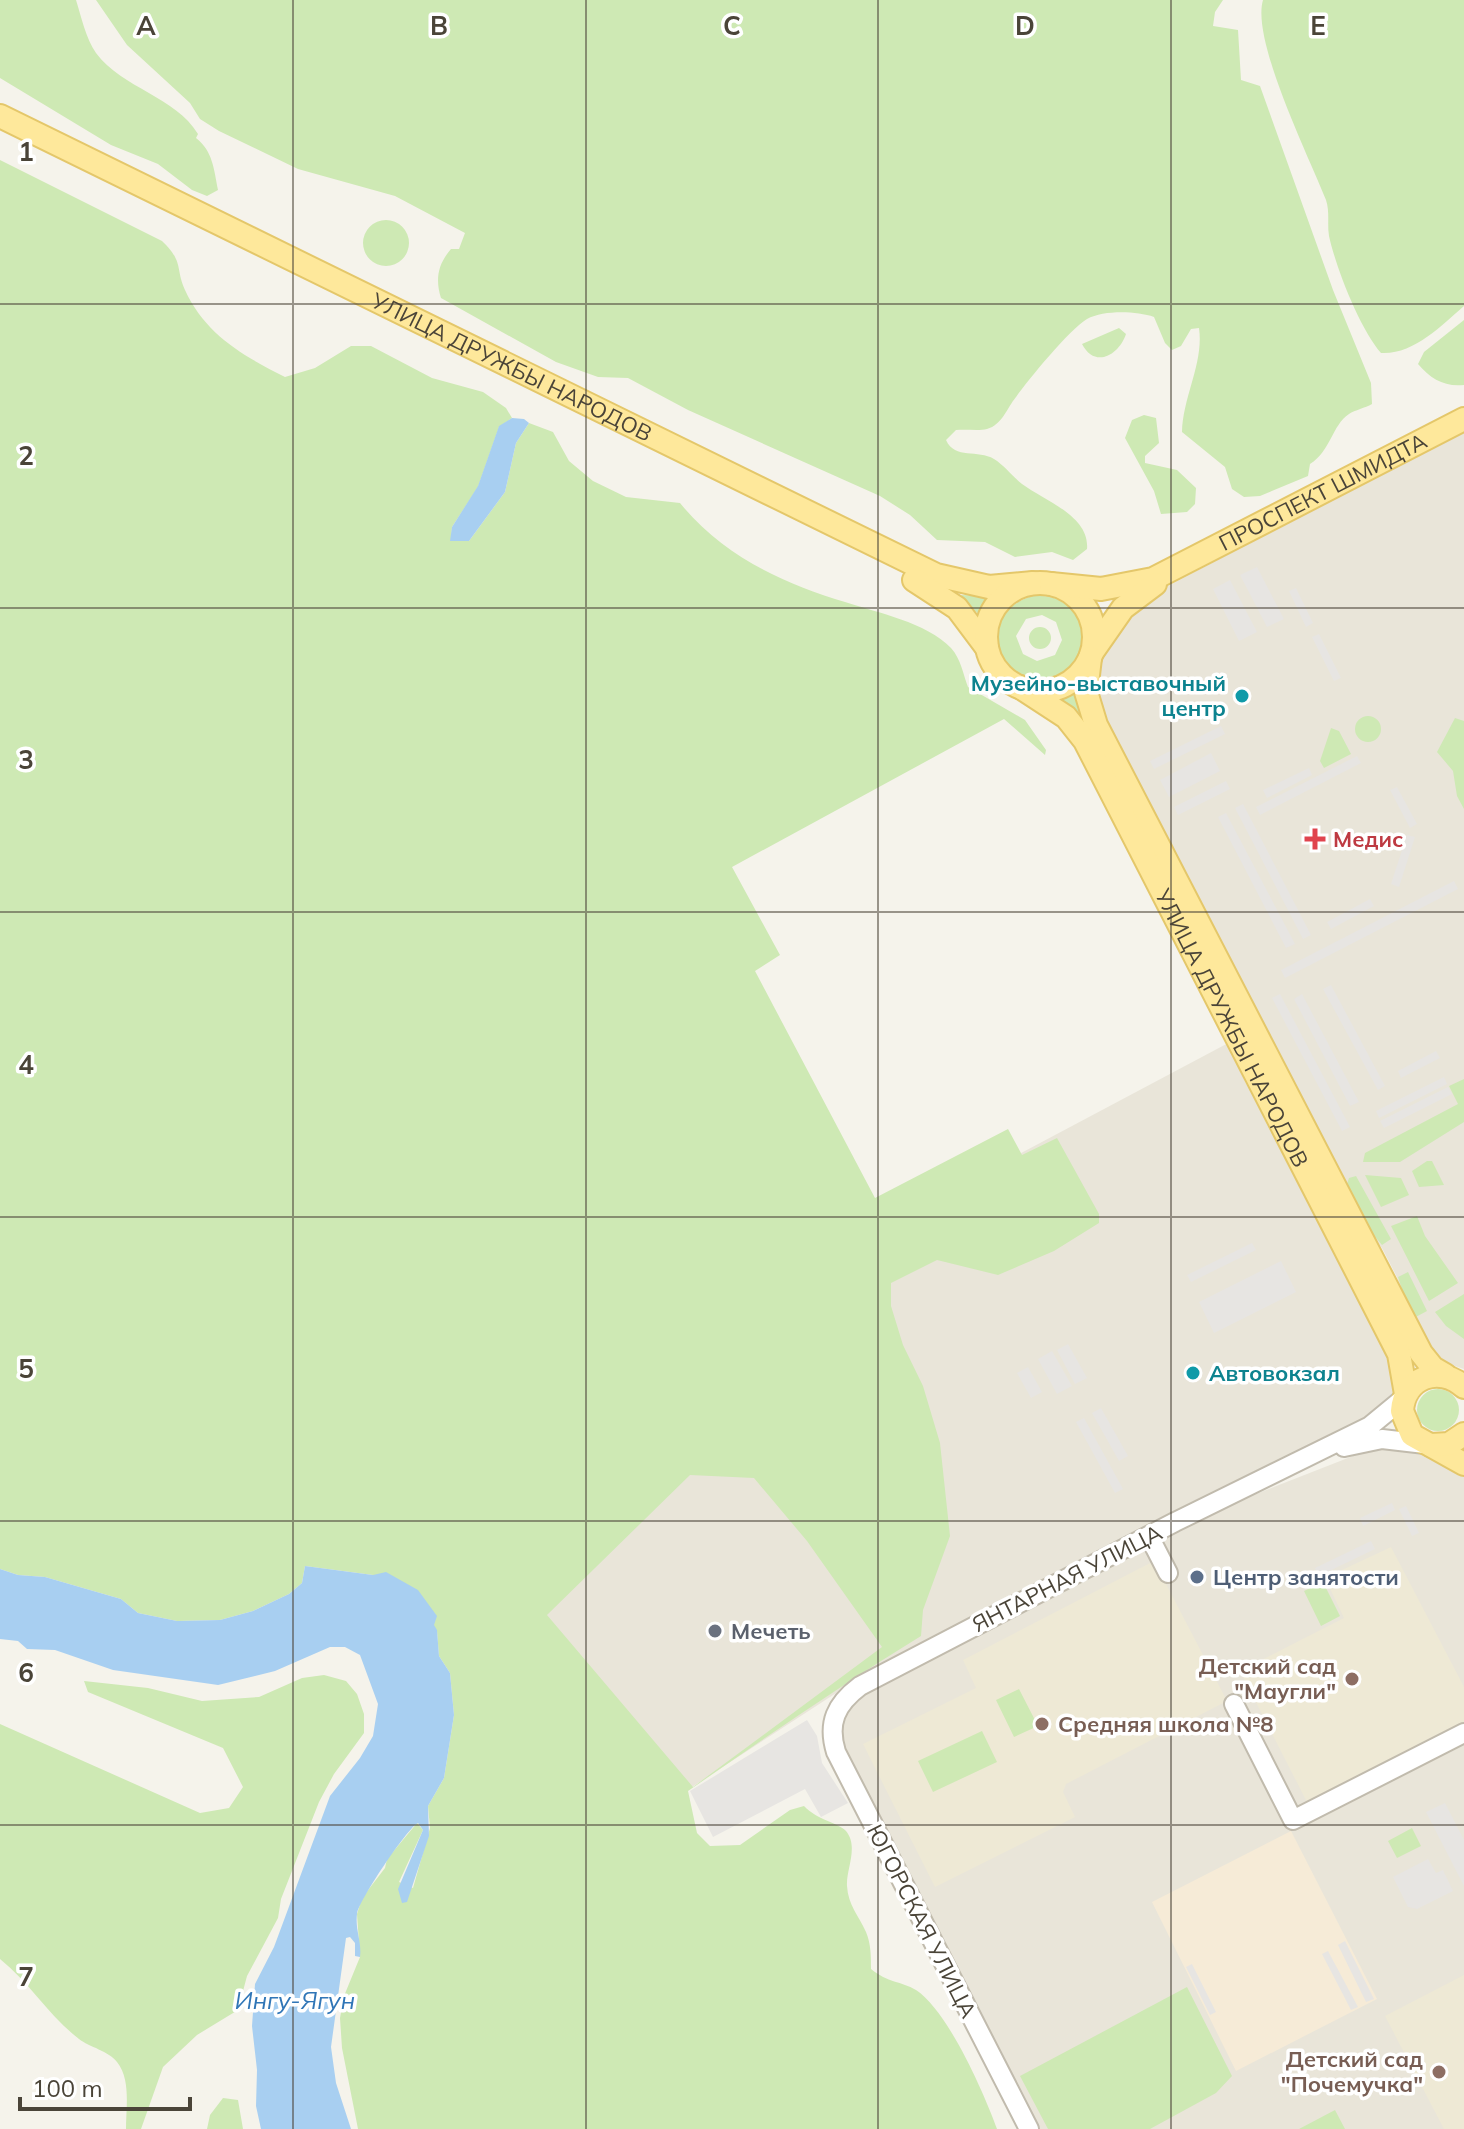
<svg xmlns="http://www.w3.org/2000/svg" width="1464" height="2129" font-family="Mulish,sans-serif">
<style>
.residential{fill:#e9e5d9}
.commercial{fill:#f6ebd7}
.education{fill:#eee9d5}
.green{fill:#cee9b4;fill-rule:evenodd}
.parking{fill:#e7e5e2}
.water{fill:#a8cff1}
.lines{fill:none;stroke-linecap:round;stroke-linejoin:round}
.minor-casing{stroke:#c1bbad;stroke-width:22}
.major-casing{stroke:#e4c76a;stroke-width:26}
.minor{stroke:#fff;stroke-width:18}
.major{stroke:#fee89b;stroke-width:22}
.grid{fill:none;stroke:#4a4438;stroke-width:2;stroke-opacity:0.55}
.culture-dot{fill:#0f9aa8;stroke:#fff;stroke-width:3}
.health-dot{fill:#e0444e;stroke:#fff;stroke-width:3}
.service-dot{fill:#5c6f8a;stroke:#fff;stroke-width:3}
.worship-dot{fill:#6b7280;stroke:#fff;stroke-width:3}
.education-dot{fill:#8d6e63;stroke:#fff;stroke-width:3}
.labels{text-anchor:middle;stroke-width:7;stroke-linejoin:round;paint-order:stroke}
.street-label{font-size:22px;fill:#4a4438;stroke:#fff}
.culture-label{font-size:22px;font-weight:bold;fill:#0d838f;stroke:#fff;text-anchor:end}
.health-label{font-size:22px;font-weight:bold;fill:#be3a42;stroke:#fff;text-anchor:start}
.service-label{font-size:22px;font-weight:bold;fill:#4e5e75;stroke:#fff;text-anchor:start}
.worship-label{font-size:22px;font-weight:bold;fill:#5b616d;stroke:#fff;text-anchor:start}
.education-label{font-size:22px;font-weight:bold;fill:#785e54;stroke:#fff;text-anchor:end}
.water-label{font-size:24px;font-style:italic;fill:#3076b7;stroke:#fff}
.grid-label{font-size:26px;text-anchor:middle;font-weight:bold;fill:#4a4438;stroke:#fff;stroke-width:7;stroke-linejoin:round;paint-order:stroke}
</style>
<rect width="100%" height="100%" fill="#f5f3eb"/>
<path class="residential" d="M 1464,430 L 1464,1369 L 1437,1360 L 1407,1312 L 1397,1277 L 1382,1248 L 1364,1226 L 1107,727 L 1096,694 L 1101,652 L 1118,625 L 1153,594 Z
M 1232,1041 L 1245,1082 L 1280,1137 L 1393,1360 L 1395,1391 L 1392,1398 L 1385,1408 L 850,1684 L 692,1787 L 540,1615 L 897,1219 Z
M 1376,1447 L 1412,1447 L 1464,1477 L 1464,2129 L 1037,2129 L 843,1750 L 838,1730 L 852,1700 L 1210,1512 Z"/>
<path class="commercial" d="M 1291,1831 L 1377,1999 L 1236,2071 L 1152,1902 Z"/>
<path class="education" d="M 1391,1547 L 1464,1687 L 1464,1725 L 1309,1806 L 1240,1671 L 1344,1618 L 1325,1578 Z
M 1154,1561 L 1227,1701 L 1066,1784 L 1063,1792 L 1075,1817 L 935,1887 L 863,1744 L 976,1688 L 963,1660 Z
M 1464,1975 L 1464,2129 L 1444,2129 L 1385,2016 Z"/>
<path class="green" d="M 0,0 L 76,0 C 81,16 86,39 96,53 C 123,89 175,96 198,134 L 196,138 C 213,151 214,170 218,190 L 207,196 L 192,190 L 158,164 L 111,145 L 0,78 Z
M 96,0 L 1223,0 L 1215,12 L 1213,26 L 1238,30 L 1241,80 L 1260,86 L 1333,290 L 1371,383 L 1372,404 C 1365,408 1355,410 1349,414 C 1332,425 1331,451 1310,464 L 1308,476 L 1260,496 L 1244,497 L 1232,489 L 1225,467 L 1182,432 C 1183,396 1204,363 1199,328 L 1191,329 L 1181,346 L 1172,350 L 1165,343 L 1154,317 C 1136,311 1104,310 1087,319 C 1069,330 1029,379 1016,397 C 1007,408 1002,425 987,429 C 979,431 966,429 956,430 L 946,440 C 955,460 978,449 994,459 C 1005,466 1012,476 1022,484 C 1045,501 1090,516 1087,549 L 1073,560 L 1052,552 L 1015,557 L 985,542 L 937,540 L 910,515 L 880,496 L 688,410 L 628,378 L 598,377 L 556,362 L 441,298 C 435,279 438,264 451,249 L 459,249 L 465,233 L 395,196 L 298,169 L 219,131 L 200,119 L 190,103 L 127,45 Z
M 1263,0 L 1464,0 L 1464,306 C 1441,326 1413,355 1381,353 C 1360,329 1336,268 1329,236 C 1327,224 1330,212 1326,200 C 1309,157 1251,40 1263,0 Z
M 0,160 L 162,241 C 184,262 175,267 185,290 C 205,334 243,356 285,377 L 315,368 L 351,346 L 371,346 L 432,378 L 483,392 L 506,408 L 512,418 L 499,427 L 478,487 L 452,527 L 451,541 L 469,541 L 505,492 L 516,443 L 529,423 L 553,432 L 569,461 L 593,481 L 626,497 L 680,503 C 722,555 782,583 845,602 C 878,613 926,622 951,648 C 961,659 963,674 968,687 L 1025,720 L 1046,750 L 1045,755 L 1004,719 L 732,867 L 780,955 L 755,971 L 875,1198 L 1008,1129 L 1022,1155 L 1057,1138 L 1099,1214 L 1099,1223 L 1054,1251 L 998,1275 L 937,1260 L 891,1283 L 891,1306 L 903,1345 L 923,1386 L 940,1443 L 950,1536 L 923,1610 L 921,1636 C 841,1685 765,1738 688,1791 L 697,1833 L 710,1846 L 740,1845 L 790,1810 L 804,1806 C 817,1820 839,1823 846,1831 C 859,1847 846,1869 847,1886 C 848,1905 859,1916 866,1932 C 871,1944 871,1956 871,1969 C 888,1983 901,1981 916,1990 C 948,2011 984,2093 997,2129 L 358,2129 L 342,2048 L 340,2018 L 344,1996 L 360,1957 L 357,1914 L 362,1898 L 385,1868 L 387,1859 L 417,1823 L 423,1830 L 399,1882 L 413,1888 L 430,1828 L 428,1806 L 444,1778 L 454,1715 L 450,1673 L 439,1656 L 437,1631 L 373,1575 L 305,1566 L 302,1583 L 289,1594 L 253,1611 L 220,1620 L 177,1621 L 138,1613 L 121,1599 L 45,1577 L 18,1575 L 0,1569 ZM 690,1475 L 754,1478 L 807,1541 L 882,1647 L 693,1787 L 547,1615 Z
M363 243a23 23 0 1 1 46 0a23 23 0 1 1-46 0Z
M 1464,320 L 1464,385 C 1444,387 1431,379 1418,364 L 1424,352 Z
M 1119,328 L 1126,334 C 1119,355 1095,369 1082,344 Z
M 1144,415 L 1156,418 L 1159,443 L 1145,456 L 1145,463 L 1177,470 L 1196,488 L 1195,504 L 1187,512 L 1161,514 L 1154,491 L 1125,438 L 1132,420 Z
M 961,595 L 988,596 L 991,598 L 980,616 Z
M 1032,596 C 1057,594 1075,605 1082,630 C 1084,645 1080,659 1068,670 C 1021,714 956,621 1032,596 ZM 1042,615 L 1056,622 L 1062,640 L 1055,655 L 1037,661 L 1023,654 L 1016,636 L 1026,619 Z
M1029 638a11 11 0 1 1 22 0a11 11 0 1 1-22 0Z
M 1075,690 L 1081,711 L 1079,714 L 1058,699 Z
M1355 729a13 13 0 1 1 26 0a13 13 0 1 1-26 0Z
M 1455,718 L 1464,721 L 1464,809 L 1457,796 L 1453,771 L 1437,752 Z
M 1331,728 L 1339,731 L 1351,754 L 1324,768 L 1320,761 Z
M 1464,1079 L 1464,1122 L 1400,1162 L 1363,1162 L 1365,1153 L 1458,1104 L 1449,1086 Z
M 1427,1161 L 1432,1161 L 1444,1185 L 1419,1187 L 1412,1171 Z
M 1365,1175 L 1401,1178 L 1409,1195 L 1381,1207 Z
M 1356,1176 L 1391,1239 L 1382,1245 L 1366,1226 L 1346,1187 L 1349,1178 Z
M 1417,1216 L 1425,1236 L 1458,1283 L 1429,1301 L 1391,1226 Z
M 1408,1272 L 1427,1311 L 1412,1319 L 1398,1277 Z
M 1464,1294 L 1464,1339 L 1446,1326 L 1435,1312 Z
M1417 1410a21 21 0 1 1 42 0a21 21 0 1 1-42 0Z
M 1323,1582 L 1340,1616 L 1321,1626 L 1304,1591 Z
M 324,1675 L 346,1681 L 357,1694 L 364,1714 L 364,1733 L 334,1774 L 319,1802 L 281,1899 L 278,1918 L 247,1976 L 238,2010 L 197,2035 L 163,2067 L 141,2129 L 126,2129 C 126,2108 131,2079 117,2062 C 109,2051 89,2047 79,2039 C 49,2016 30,1983 0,1959 L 0,1724 L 200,1813 L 229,1808 L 243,1787 L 223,1748 L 88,1692 L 84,1681 L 148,1688 L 202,1701 L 259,1697 L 302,1678 Z
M 1019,1689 L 1038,1726 L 1014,1737 L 996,1700 Z
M 982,1731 L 997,1762 L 933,1792 L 918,1761 Z
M 1412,1828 L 1421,1846 L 1397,1858 L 1388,1841 Z
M 1187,1987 L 1232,2076 L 1216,2093 L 1150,2129 L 1048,2129 L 1020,2076 Z
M 223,2098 L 238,2100 L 243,2129 L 207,2129 L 210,2115 Z
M 1335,2110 L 1345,2129 L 1299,2129 Z"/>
<path class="parking" d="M 1257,567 L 1284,619 L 1267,627 L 1240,575 Z
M 1230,580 L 1257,632 L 1239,641 L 1213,589 Z
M 1296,588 L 1313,623 L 1306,627 L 1289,591 Z
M 1319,634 L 1341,678 L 1334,681 L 1312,637 Z
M 1221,726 L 1225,734 L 1154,769 L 1150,761 Z
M 1211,753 L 1220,771 L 1169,797 L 1160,780 Z
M 1357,756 L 1361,763 L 1260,815 L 1256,807 Z
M 1309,768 L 1312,775 L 1267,798 L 1263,790 Z
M 1226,781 L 1230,789 L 1178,815 L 1174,807 Z
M 1397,787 L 1417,824 L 1410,828 L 1390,790 Z
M 1243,804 L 1311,935 L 1303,939 L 1235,808 Z
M 1226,813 L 1295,944 L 1286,948 L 1218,817 Z
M 1407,835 L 1415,837 L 1399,887 L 1391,884 Z
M 1454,881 L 1458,889 L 1285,978 L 1281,970 Z
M 1370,899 L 1374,906 L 1331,929 L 1327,922 Z
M 1331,985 L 1385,1086 L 1378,1090 L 1323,989 Z
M 1280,994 L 1350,1127 L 1342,1131 L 1272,998 Z
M 1302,994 L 1359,1102 L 1350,1106 L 1294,999 Z
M 1436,1051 L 1440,1058 L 1401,1078 L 1398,1071 Z
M 1444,1077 L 1447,1084 L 1379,1118 L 1376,1111 Z
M 1448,1087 L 1452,1094 L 1384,1128 L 1380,1121 Z
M 1252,1243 L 1256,1250 L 1191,1282 L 1187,1275 Z
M 1281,1261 L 1296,1292 L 1214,1333 L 1199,1302 Z
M 1068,1344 L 1087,1378 L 1075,1384 L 1057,1350 Z
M 1052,1351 L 1072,1386 L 1057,1394 L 1038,1359 Z
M 1028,1367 L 1042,1392 L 1031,1398 L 1017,1373 Z
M 1101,1408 L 1128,1456 L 1119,1461 L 1092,1413 Z
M 1084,1418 L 1123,1489 L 1115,1493 L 1076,1422 Z
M 1392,1503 L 1395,1510 L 1363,1526 L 1360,1518 Z
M 1406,1506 L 1419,1533 L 1412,1536 L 1399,1509 Z
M 1371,1541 L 1375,1549 L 1319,1576 L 1315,1568 Z
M 807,1720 L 817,1736 L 822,1763 L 848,1803 L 821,1817 L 805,1789 L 713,1837 L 690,1791 Z
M 1445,1803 L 1464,1840 L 1464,1886 L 1426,1812 Z
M 1428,1859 L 1436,1873 L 1443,1870 L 1453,1891 L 1417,1909 L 1408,1907 L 1393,1877 Z
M 1345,1941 L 1374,1999 L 1366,2002 L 1338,1945 Z
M 1328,1951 L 1358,2007 L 1351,2010 L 1322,1954 Z
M 1192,1964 L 1216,2012 L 1210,2015 L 1186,1967 Z"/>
<path class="water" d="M 512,418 L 524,419 L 529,423 L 516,443 L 505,492 L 469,541 L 450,541 L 452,527 L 478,486 L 499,426 Z
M 305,1566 L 373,1575 L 386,1572 L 418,1590 L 437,1616 L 434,1625 L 437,1630 L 439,1656 L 450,1673 L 454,1715 L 444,1778 L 428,1806 L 429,1836 L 407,1902 L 402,1903 L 398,1889 L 423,1830 L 418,1823 C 407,1828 358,1902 357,1914 C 355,1930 362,1942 360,1957 L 355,1956 L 355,1943 L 350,1937 L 346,1938 L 331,2047 L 336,2083 L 351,2129 L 261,2129 L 256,2106 L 257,2070 L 252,2026 L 255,1984 L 274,1947 L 330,1796 L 360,1758 L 373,1736 L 378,1704 L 360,1655 L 345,1647 L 330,1647 L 275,1671 L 218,1685 L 113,1670 L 55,1650 L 27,1649 L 18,1641 L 0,1639 L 0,1569 L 18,1575 L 45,1577 L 121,1599 L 138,1613 L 177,1621 L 220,1620 L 253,1611 L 289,1594 L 302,1583 Z"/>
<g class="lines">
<defs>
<path id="minor" d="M 1344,1447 L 1382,1439 L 1425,1444
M 1149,1536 L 1168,1573
M 1234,1704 L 1293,1820 L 1464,1733
M 1029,2129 L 836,1752 C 827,1723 836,1704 860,1686 L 1175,1522 L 1370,1426 L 1404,1398"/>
<g id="major">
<path id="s1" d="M 0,116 L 936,575 L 989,587 L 1033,583"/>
<path d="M 914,580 L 957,608 L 987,648"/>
<circle cx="1040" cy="637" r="54"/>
<path id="s2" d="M 1051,584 L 1101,589 L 1153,579 L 1464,419"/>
<path d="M 1093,651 L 1123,608 L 1155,584"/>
<path d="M 1090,658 L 1086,692 L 1096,725 L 1421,1353 L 1433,1368 L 1445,1375"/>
<path id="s3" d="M 1020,687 L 1066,717 L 1085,741 L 1399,1354 L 1406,1394"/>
<path d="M 1464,1387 C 1439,1364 1404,1378 1402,1411 L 1412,1435 L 1464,1464"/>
<path d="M 1431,1445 L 1449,1444 L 1464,1434"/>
</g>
</defs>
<use href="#minor" class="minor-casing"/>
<use href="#major" class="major-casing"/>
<use href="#minor" class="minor"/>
<use href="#major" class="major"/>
</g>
<path class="grid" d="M 293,0 L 293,2129M 586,0 L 586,2129M 878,0 L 878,2129M 1171,0 L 1171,2129M 0,304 L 1464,304M 0,608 L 1464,608M 0,912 L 1464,912M 0,1217 L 1464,1217M 0,1521 L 1464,1521M 0,1825 L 1464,1825"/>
<g class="culture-dot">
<circle cx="1242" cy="696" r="8"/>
<circle cx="1193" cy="1373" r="8"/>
</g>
<path class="health-dot" d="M1311 827h8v8h8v8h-8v8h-8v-8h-8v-8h8z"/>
<circle class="service-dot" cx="1197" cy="1577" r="8"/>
<circle class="worship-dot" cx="715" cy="1631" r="8"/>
<g class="education-dot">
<circle cx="1352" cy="1679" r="8"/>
<circle cx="1042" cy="1724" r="8"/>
<circle cx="1439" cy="2072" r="8"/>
</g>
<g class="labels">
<g class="street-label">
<text dy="8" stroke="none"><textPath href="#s1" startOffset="570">УЛИЦА ДРУЖБЫ НАРОДОВ</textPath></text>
<text dy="8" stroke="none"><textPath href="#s2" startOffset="294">ПРОСПЕКТ ШМИДТА</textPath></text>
<text dy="8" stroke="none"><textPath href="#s3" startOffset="408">УЛИЦА ДРУЖБЫ НАРОДОВ</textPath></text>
<text transform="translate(1067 1578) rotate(-27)" y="8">ЯНТАРНАЯ УЛИЦА</text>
<text transform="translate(922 1921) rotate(63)" y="8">ЮГОРСКАЯ УЛИЦА</text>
</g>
<g class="culture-label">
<text x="1226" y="691">Музейно-выставочный<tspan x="1226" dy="25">центр</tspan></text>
<text x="1209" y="1381" text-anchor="start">Автовокзал</text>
</g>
<g class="health-label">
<text x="1333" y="847">Медис</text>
</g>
<g class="service-label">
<text x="1213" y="1585">Центр занятости</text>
</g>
<g class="worship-label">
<text x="731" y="1639">Мечеть</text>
</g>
<g class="education-label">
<text x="1336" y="1674">Детский сад<tspan x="1336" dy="25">"Маугли"</tspan></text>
<text x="1058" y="1732" text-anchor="start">Средняя школа №8</text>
<text x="1423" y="2067">Детский сад<tspan x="1423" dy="25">"Почемучка"</tspan></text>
</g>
<g class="water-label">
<text x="295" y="2009">Ингу-Ягун</text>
</g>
</g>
<g class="grid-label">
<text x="146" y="35">A</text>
<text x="439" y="35">B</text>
<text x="732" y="35">C</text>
<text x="1025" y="35">D</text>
<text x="1318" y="35">E</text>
<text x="26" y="161">1</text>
<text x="26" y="465">2</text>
<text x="26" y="769">3</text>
<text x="26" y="1074">4</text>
<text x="26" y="1378">5</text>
<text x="26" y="1682">6</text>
<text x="26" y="1986">7</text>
</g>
<path d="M20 2097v12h170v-12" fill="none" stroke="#4a4438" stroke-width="4"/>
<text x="32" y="2097" font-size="24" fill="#4a4438" stroke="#ffffff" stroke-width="6" paint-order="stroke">100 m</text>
</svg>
